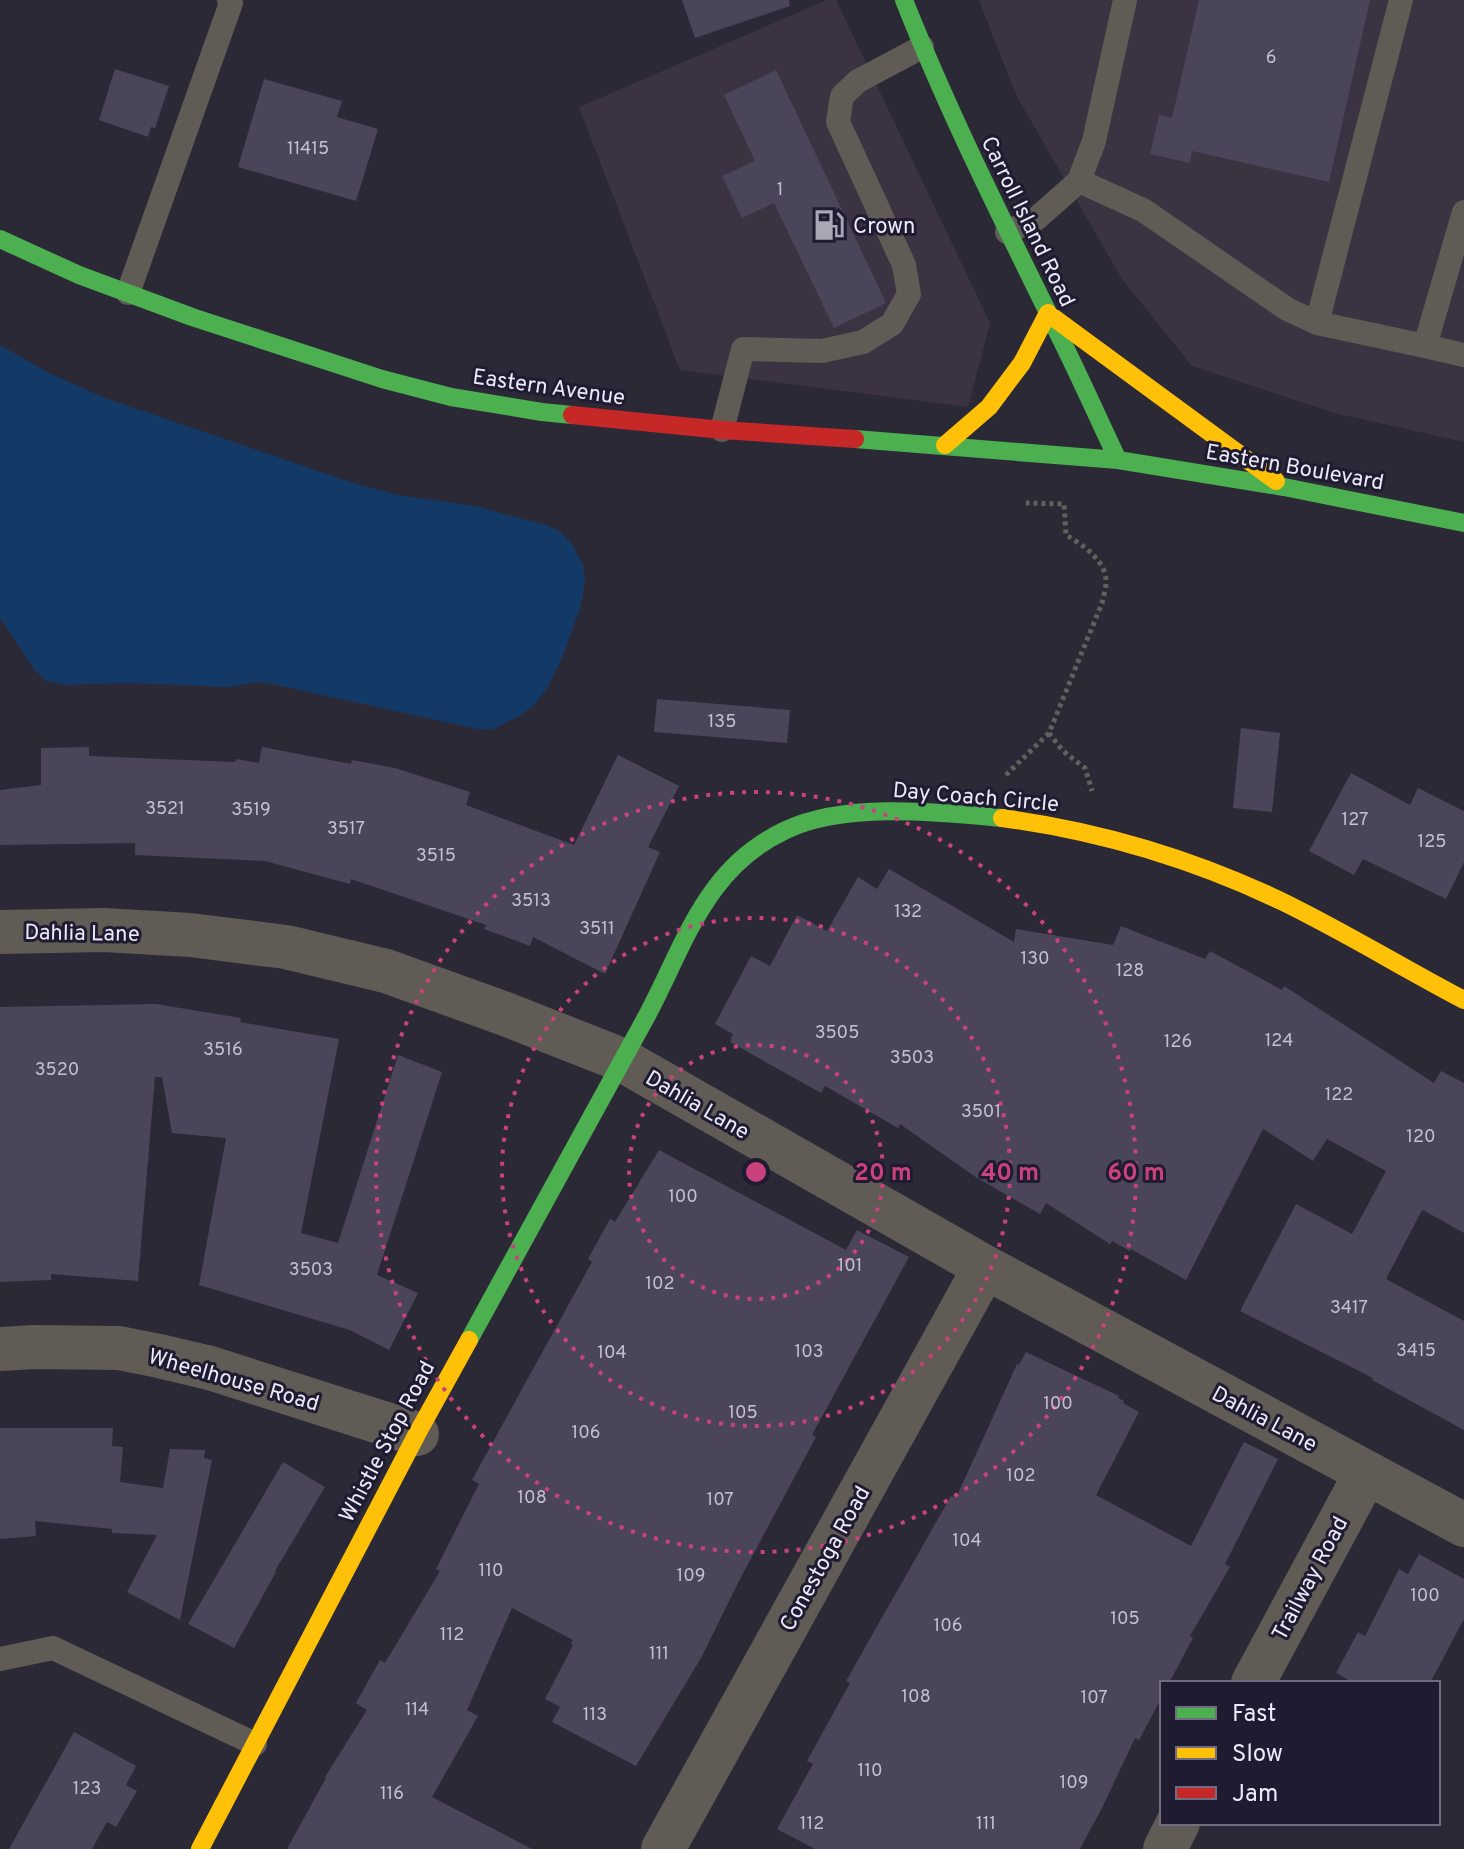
<svg xmlns="http://www.w3.org/2000/svg" width="1464" height="1849" font-family="Overpass,sans-serif">
<style>
.commercial{fill:#3b3341}
.water{fill:#133967}
.building{fill:#4a4559}
.lines{fill:none;stroke-linecap:round;stroke-linejoin:round}
.path{stroke:#635f5d;stroke-width:5;stroke-dasharray:4 4;stroke-linecap:butt}
.lane{stroke:#615b55;stroke-width:24}
.street{stroke:#615b55;stroke-width:44}
.fast{stroke:#4caf50;stroke-width:18}
.slow{stroke:#ffc107;stroke-width:18}
.jam{stroke:#c62828;stroke-width:18}
.ring{fill:none;stroke:#ca427b;stroke-width:4;stroke-dasharray:4 8}
.labels{text-anchor:middle;stroke-width:6;stroke-linejoin:round;paint-order:stroke}
.number-label{font-size:18px;fill:#c4c0d1}
.street-label{font-size:22px;fill:#ece9f9;stroke:#1f1b31}
.poi-label{font-size:22px;fill:#ece9f9;stroke:#1f1b31;text-anchor:start}
.centre{fill:#ca427b;stroke:#1f1b31;stroke-width:4}
.ring-label{font-size:24px;text-anchor:middle;font-weight:bold;fill:#ca427b;stroke:#1f1b31;stroke-width:6;stroke-linejoin:round;paint-order:stroke}
</style>
<rect width="100%" height="100%" fill="#2c2936"/>
<path class="commercial" d="M 827,0 L 836,0 L 990,323 L 968,407 L 680,370 L 579,107 Z
M 979,0 L 1464,0 L 1464,442 L 1335,413 L 1192,366 L 1122,279 L 1016,95 Z"/>
<path class="water" d="M 0,345 L 51,374 L 105,398 L 350,482 L 398,495 L 475,506 L 549,526 L 561,532 L 572,544 L 583,565 L 585,580 L 581,605 L 564,653 L 548,687 L 536,703 L 520,716 L 493,729 L 477,729 L 272,684 L 257,682 L 229,687 L 126,683 L 65,685 L 46,681 L 35,670 L 0,618 Z"/>
<path class="building" d="M 682,0 L 789,0 L 790,6 L 695,38 Z
M 1199,0 L 1370,0 L 1329,182 L 1192,151 L 1190,163 L 1150,154 L 1159,115 L 1172,118 Z
M 115,69 L 169,86 L 155,128 L 151,127 L 148,137 L 99,120 Z
M 776,70 L 886,303 L 834,328 L 774,203 L 742,218 L 722,176 L 755,161 L 724,95 Z
M 264,79 L 342,101 L 337,117 L 378,129 L 356,201 L 238,167 Z
M 657,699 L 790,710 L 787,743 L 654,732 Z
M 1241,728 L 1280,733 L 1272,812 L 1233,808 Z
M 89,747 L 89,756 L 235,762 L 236,759 L 259,763 L 262,747 L 351,764 L 352,760 L 395,768 L 470,792 L 466,805 L 574,845 L 618,755 L 679,786 L 648,847 L 660,852 L 605,974 L 533,937 L 530,946 L 484,929 L 486,925 L 351,879 L 350,884 L 265,861 L 135,855 L 135,843 L 0,845 L 0,790 L 41,785 L 41,748 Z
M 1351,773 L 1410,805 L 1418,788 L 1464,811 L 1464,862 L 1446,899 L 1363,859 L 1354,875 L 1309,851 Z
M 889,869 L 1014,942 L 1016,929 L 1113,945 L 1121,926 L 1205,959 L 1210,951 L 1282,990 L 1284,986 L 1434,1083 L 1441,1071 L 1464,1083 L 1464,1233 L 1423,1210 L 1421,1212 L 1386,1279 L 1464,1321 L 1464,1430 L 1372,1380 L 1373,1378 L 1240,1311 L 1296,1204 L 1352,1234 L 1386,1171 L 1327,1139 L 1313,1161 L 1263,1129 L 1186,1280 L 1131,1249 L 1130,1251 L 1112,1241 L 1110,1244 L 1046,1203 L 1040,1214 L 977,1178 L 900,1124 L 898,1128 L 825,1086 L 821,1093 L 730,1042 L 733,1034 L 715,1024 L 751,956 L 770,966 L 797,915 L 827,931 L 858,877 L 877,889 Z
M 156,1004 L 241,1018 L 240,1022 L 339,1039 L 301,1233 L 338,1243 L 398,1055 L 442,1072 L 377,1275 L 418,1293 L 389,1350 L 350,1330 L 199,1285 L 226,1138 L 172,1133 L 162,1077 L 155,1077 L 138,1281 L 51,1274 L 51,1280 L 0,1282 L 0,1007 Z
M 659,1150 L 846,1250 L 857,1230 L 909,1257 L 812,1435 L 816,1437 L 739,1581 L 701,1658 L 636,1766 L 552,1722 L 560,1707 L 545,1699 L 573,1645 L 571,1644 L 573,1640 L 512,1608 L 467,1710 L 478,1716 L 432,1797 L 532,1849 L 287,1849 L 326,1778 L 325,1777 L 367,1710 L 356,1703 L 380,1660 L 385,1663 L 440,1571 L 436,1569 L 479,1484 L 472,1480 L 592,1262 L 588,1259 L 610,1219 L 615,1222 Z
M 1026,1352 L 1119,1396 L 1118,1398 L 1124,1401 L 1123,1403 L 1139,1412 L 1096,1495 L 1191,1546 L 1244,1442 L 1278,1459 L 1225,1564 L 1230,1567 L 1190,1636 L 1193,1638 L 1169,1683 L 1162,1683 L 1162,1697 L 1139,1740 L 1135,1738 L 1103,1806 L 1080,1849 L 815,1849 L 777,1829 L 813,1764 L 807,1761 L 850,1683 L 846,1681 L 951,1496 L 956,1498 L 1017,1364 L 1019,1365 Z
M 0,1428 L 113,1428 L 112,1446 L 123,1447 L 120,1482 L 163,1488 L 170,1449 L 205,1450 L 204,1458 L 212,1460 L 180,1620 L 127,1592 L 157,1535 L 112,1533 L 112,1529 L 35,1521 L 36,1536 L 0,1539 Z
M 283,1462 L 325,1487 L 275,1571 L 276,1572 L 234,1648 L 188,1624 Z
M 1419,1554 L 1464,1579 L 1464,1619 L 1430,1683 L 1354,1683 L 1336,1673 L 1358,1632 L 1365,1636 L 1399,1569 L 1408,1574 Z
M 74,1732 L 136,1766 L 126,1785 L 137,1791 L 116,1827 L 107,1822 L 92,1849 L 9,1849 Z"/>
<g class="lines">
<path class="path" d="M 1049,733 L 1063,751 L 1085,768 L 1092,791
M 1006,775 L 1049,733 L 1102,603 C 1103,597 1106,590 1106,583 C 1107,561 1083,545 1066,535 L 1064,504 L 1026,503"/>
<path class="lane" d="M 1079,181 L 1143,210 L 1287,309 L 1317,323 L 1425,346
M 1464,212 L 1425,346 L 1464,355
M 1007,232 L 1036,219 L 1079,181 L 1094,141 L 1125,0
M 128,293 L 231,3 L 229,0
M 1317,323 L 1401,0
M 722,430 L 743,349 L 822,351 L 863,342 L 892,324 L 909,294 L 904,265 L 838,122 L 842,96 L 858,81 L 922,47
M 0,1659 L 53,1648 L 255,1744"/>
<path class="street" d="M 0,932 L 104,930 L 190,935 L 286,947 L 386,971 L 508,1015 L 622,1060 L 985,1267 L 1464,1525
M 0,1349 L 34,1347 L 119,1348 L 159,1356 L 210,1368 L 417,1434
M 1253,1683 L 1366,1473
M 663,1849 L 985,1267
M 1165,1849 L 1178,1823"/>
<path class="fast" d="M 904,0 C 949,114 1004,223 1058,333 C 1079,375 1098,418 1118,460
M 0,239 L 79,275 L 192,317 L 382,379 L 451,397 L 542,412 L 572,415
M 855,439 L 1118,460 L 1284,487 L 1464,523
M 469,1340 C 527,1234 586,1127 644,1021 C 669,976 685,928 716,887 C 734,863 758,843 786,830 C 845,802 937,812 1002,818"/>
<path class="slow" d="M 1054,318 L 1276,481
M 945,445 L 989,407 L 1022,363 L 1048,313
M 1002,818 C 1099,831 1193,859 1281,901 C 1343,931 1403,968 1464,1000
M 200,1849 L 417,1434 L 469,1340"/>
<path class="jam" d="M 572,415 L 722,430 L 855,439"/>
</g>
<g class="ring">
<circle cx="756" cy="1172" r="127"/>
<circle cx="756" cy="1172" r="254"/>
<circle cx="756" cy="1172" r="380"/>
</g>
<defs>
<symbol id="fuel-bare" viewBox="-9 -9 18 18"><path d="M-5.5-6h7V0h2V4h1.3V-2.5L3-4.5l.8-.8L6-3V5H2.5V1h-1V6h-7ZM-4.2-4.7v3.2H.2V-4.7Z" fill="#a9a6b5" stroke="#1f1b31" stroke-width="2.5" paint-order="stroke"/></symbol>
</defs>
<g fill-rule="evenodd">
<use href="#fuel-bare" x="807" y="203" width="44" height="44"/>
</g>
<g class="labels">
<g class="number-label">
<text x="1271" y="63">6</text>
<text x="308" y="154">11415</text>
<text x="780" y="195">1</text>
<text x="722" y="727">135</text>
<text x="165" y="814">3521</text>
<text x="251" y="815">3519</text>
<text x="1355" y="825">127</text>
<text x="346" y="834">3517</text>
<text x="1432" y="847">125</text>
<text x="436" y="861">3515</text>
<text x="531" y="906">3513</text>
<text x="908" y="917">132</text>
<text x="597" y="934">3511</text>
<text x="1035" y="964">130</text>
<text x="1130" y="976">128</text>
<text x="837" y="1038">3505</text>
<text x="1279" y="1046">124</text>
<text x="1178" y="1047">126</text>
<text x="223" y="1055">3516</text>
<text x="912" y="1063">3503</text>
<text x="57" y="1075">3520</text>
<text x="1339" y="1100">122</text>
<text x="981" y="1117">3501</text>
<text x="1421" y="1142">120</text>
<text x="683" y="1202">100</text>
<text x="850" y="1271">101</text>
<text x="311" y="1275">3503</text>
<text x="660" y="1289">102</text>
<text x="1349" y="1313">3417</text>
<text x="1416" y="1356">3415</text>
<text x="809" y="1357">103</text>
<text x="612" y="1358">104</text>
<text x="1058" y="1409">100</text>
<text x="743" y="1418">105</text>
<text x="586" y="1438">106</text>
<text x="1021" y="1481">102</text>
<text x="532" y="1503">108</text>
<text x="720" y="1505">107</text>
<text x="967" y="1546">104</text>
<text x="491" y="1576">110</text>
<text x="691" y="1581">109</text>
<text x="1425" y="1601">100</text>
<text x="1125" y="1624">105</text>
<text x="948" y="1631">106</text>
<text x="452" y="1640">112</text>
<text x="659" y="1659">111</text>
<text x="916" y="1702">108</text>
<text x="1094" y="1703">107</text>
<text x="417" y="1715">114</text>
<text x="595" y="1720">113</text>
<text x="870" y="1776">110</text>
<text x="1074" y="1788">109</text>
<text x="87" y="1794">123</text>
<text x="392" y="1799">116</text>
<text x="812" y="1829">112</text>
<text x="986" y="1829">111</text>
</g>
<g class="street-label">
<text transform="translate(1029 221) rotate(64)" y="8">Carroll Island Road</text>
<text transform="translate(549 386) rotate(8)" y="8">Eastern Avenue</text>
<text transform="translate(1295 466) rotate(10)" y="8">Eastern Boulevard</text>
<text transform="translate(976 796) rotate(5)" y="8">Day Coach Circle</text>
<text transform="translate(82 932) rotate(1)" y="8">Dahlia Lane</text>
<text transform="translate(698 1104) rotate(30)" y="8">Dahlia Lane</text>
<text transform="translate(234 1379) rotate(16)" y="8">Wheelhouse Road</text>
<text transform="translate(1265 1418) rotate(28)" y="8">Dahlia Lane</text>
<text transform="translate(386 1441) rotate(-62)" y="8">Whistle Stop Road</text>
<text transform="translate(824 1558) rotate(-61)" y="8">Conestoga Road</text>
<text transform="translate(1309 1578) rotate(-62)" y="8">Trailway Road</text>
</g>
<g class="poi-label">
<text x="853" y="233">Crown</text>
</g>
</g>
<circle cx="756" cy="1172" r="12" class="centre"/>
<g class="ring-label">
<text x="883" y="1180">20 m</text>
<text x="1010" y="1180">40 m</text>
<text x="1136" y="1180">60 m</text>
</g>
<rect x="1160" y="1681" width="280" height="144" fill="#1f1b31" stroke="#716d81" stroke-width="2"/>
<rect x="1176" y="1707" width="40" height="12" fill="#4caf50" stroke="#716d81" stroke-width="2"/>
<text x="1232" y="1721" font-size="24" fill="#ece9f9">Fast</text>
<rect x="1176" y="1747" width="40" height="12" fill="#ffc107" stroke="#716d81" stroke-width="2"/>
<text x="1232" y="1761" font-size="24" fill="#ece9f9">Slow</text>
<rect x="1176" y="1787" width="40" height="12" fill="#c62828" stroke="#716d81" stroke-width="2"/>
<text x="1232" y="1801" font-size="24" fill="#ece9f9">Jam</text>
</svg>
